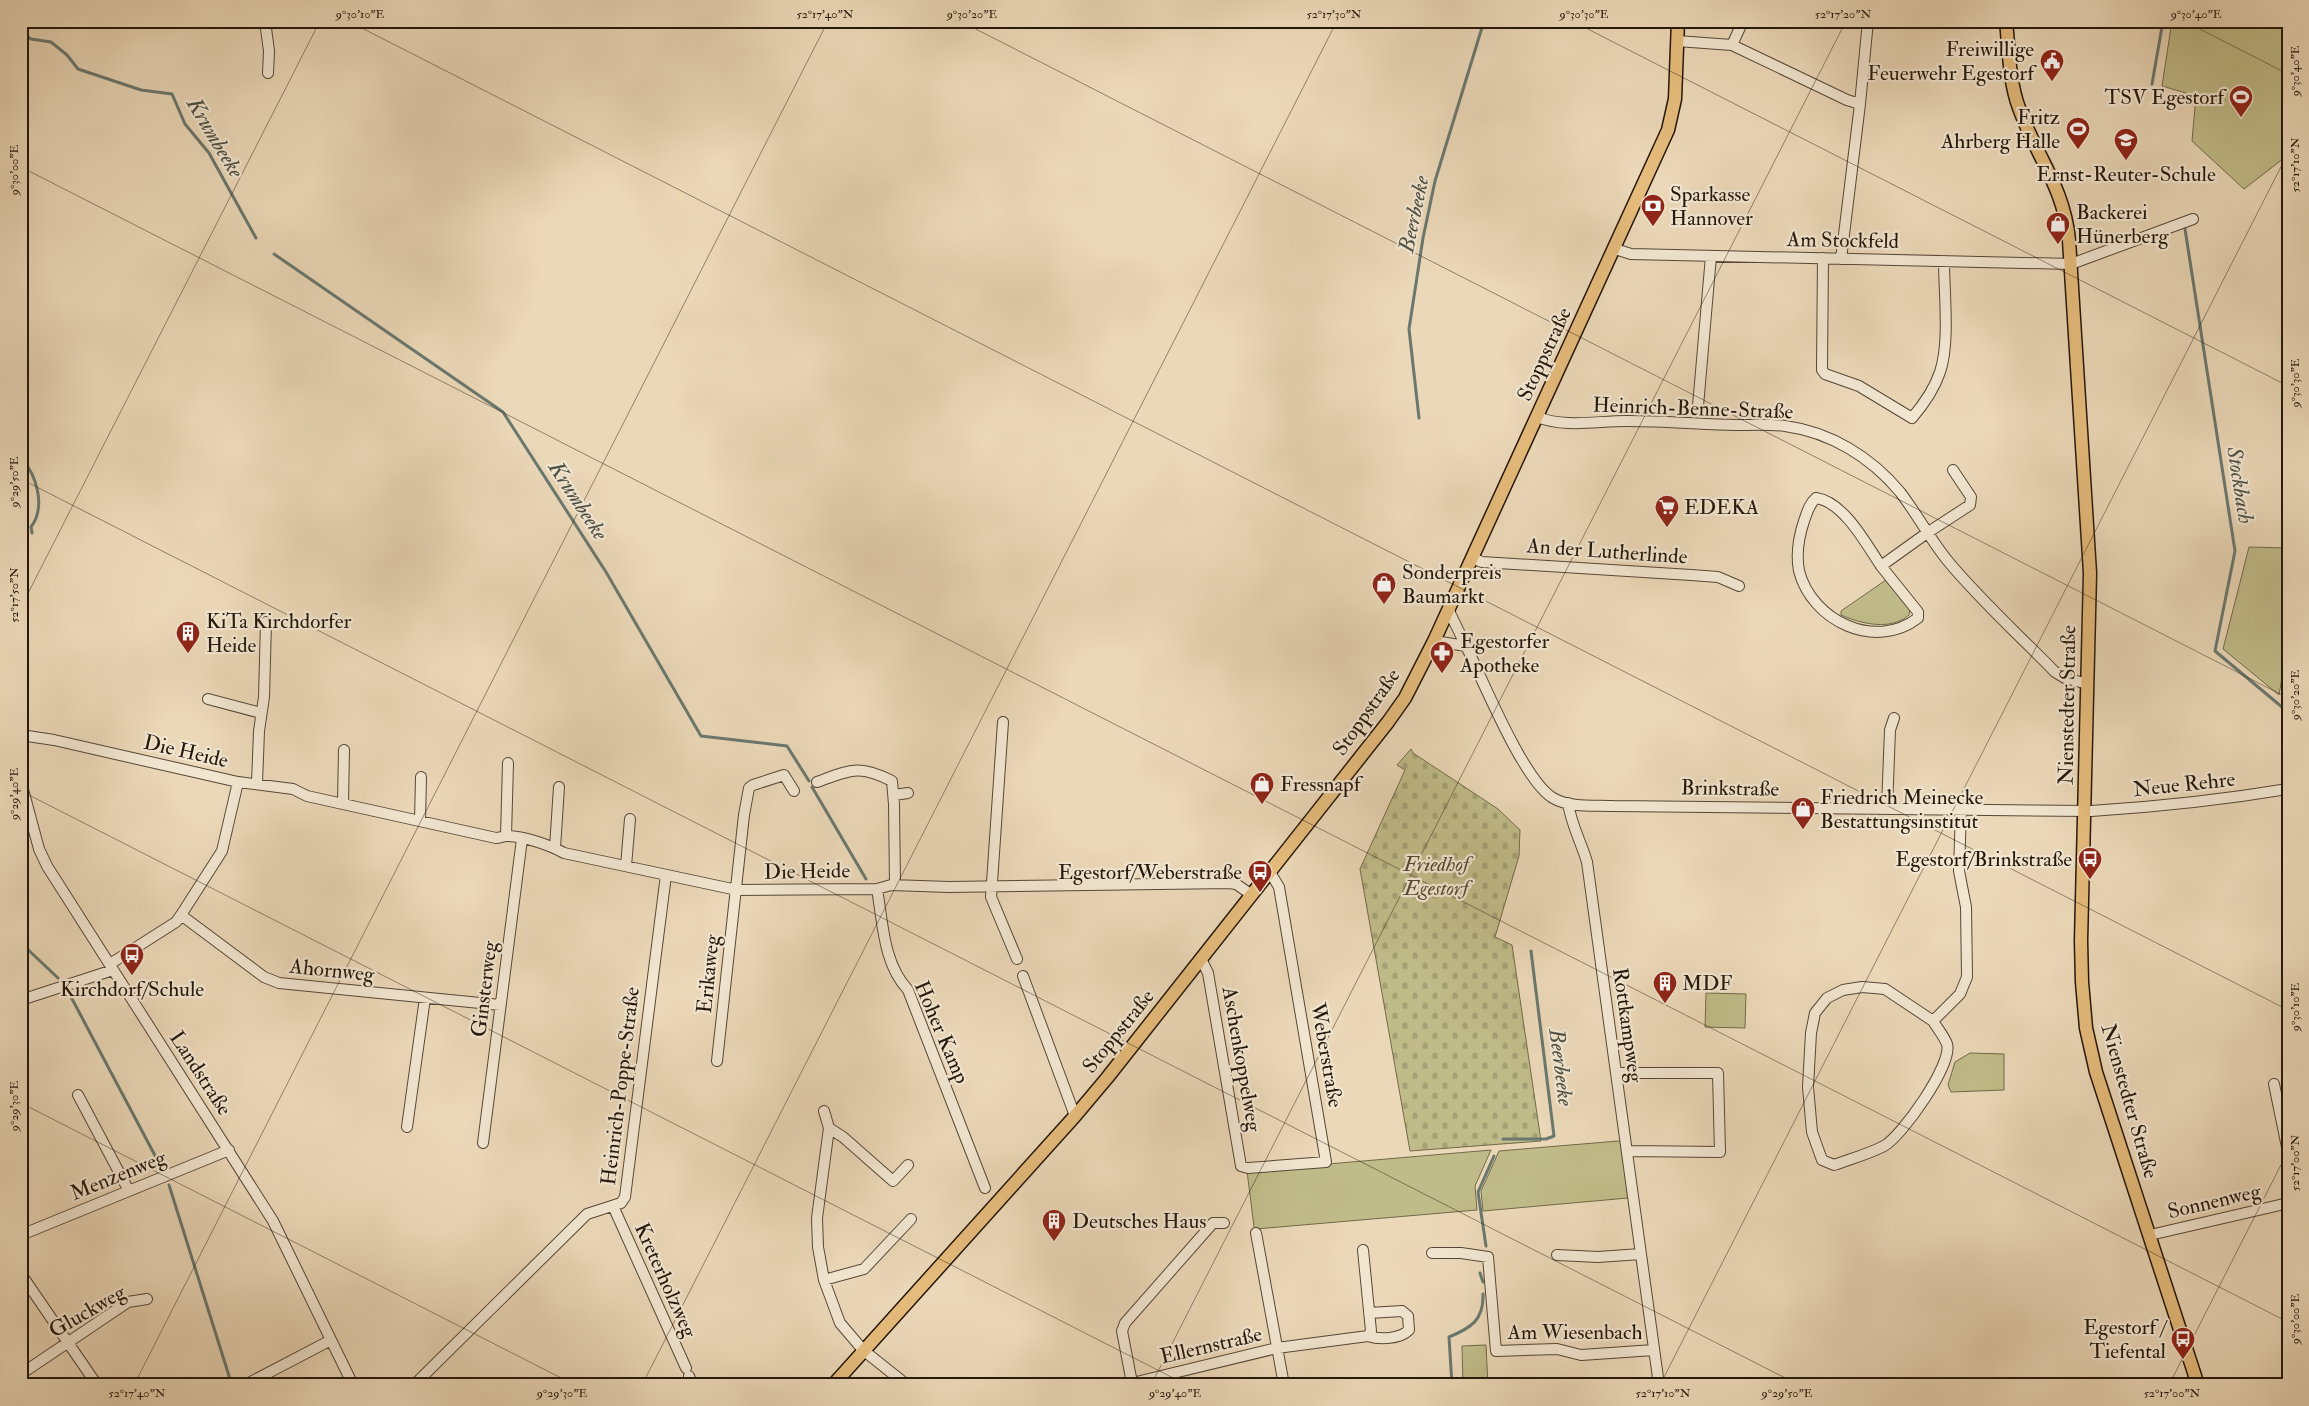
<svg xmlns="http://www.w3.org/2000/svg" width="2309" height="1406" font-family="'IM FELL Double Pica',serif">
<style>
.green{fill:#c0bc89;stroke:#726a4a}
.cemetery{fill:url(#cemetery-stones);stroke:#726a4a}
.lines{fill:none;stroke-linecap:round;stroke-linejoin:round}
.stream{stroke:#6a786f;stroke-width:3}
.minor-casing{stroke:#564736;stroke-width:12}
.major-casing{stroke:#24170b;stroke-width:15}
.minor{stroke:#f2e6d1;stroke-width:10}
.major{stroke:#e6bc7c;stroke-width:12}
.ticks{fill:none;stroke:#24170b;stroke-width:1;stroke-opacity:0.45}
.labels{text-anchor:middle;stroke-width:4.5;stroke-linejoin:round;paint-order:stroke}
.poi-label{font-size:21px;fill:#24170b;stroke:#f2e6d1;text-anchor:start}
.street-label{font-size:21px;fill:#24170b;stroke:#f2e6d1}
.park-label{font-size:21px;font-style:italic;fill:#534931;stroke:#f2e6d1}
.water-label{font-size:22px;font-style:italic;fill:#4d5045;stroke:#f2e6d1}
.neatline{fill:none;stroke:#24170b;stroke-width:2}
.ticks-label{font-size:12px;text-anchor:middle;fill:#24170b}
</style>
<defs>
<pattern id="cemetery-stones" width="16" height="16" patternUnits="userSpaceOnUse" patternTransform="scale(1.25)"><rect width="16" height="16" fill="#c0bc89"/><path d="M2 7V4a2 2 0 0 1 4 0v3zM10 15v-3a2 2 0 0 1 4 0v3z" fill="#a5a175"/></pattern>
</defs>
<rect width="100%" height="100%" fill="#ebd8b8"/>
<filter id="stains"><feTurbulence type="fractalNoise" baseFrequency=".004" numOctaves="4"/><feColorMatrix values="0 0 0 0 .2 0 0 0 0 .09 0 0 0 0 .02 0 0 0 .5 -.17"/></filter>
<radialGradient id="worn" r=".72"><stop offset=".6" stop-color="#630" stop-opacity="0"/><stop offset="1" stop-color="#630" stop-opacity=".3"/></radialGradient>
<path class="green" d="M 2172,21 L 2288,21 L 2288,155 L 2244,189 L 2192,141 L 2196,96 L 2162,86 Z
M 2249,547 L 2288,548 L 2288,667 L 2283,672 L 2279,695 L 2223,649 Z
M 1886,580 L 1910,609 L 1909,615 C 1891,631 1861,624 1841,615 L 1841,611 Z
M 1706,993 L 1746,994 L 1745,1028 L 1705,1027 Z
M 1970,1053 L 2004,1054 L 2004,1090 L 1951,1092 L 1948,1085 L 1955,1062 Z
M 1618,1141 L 1622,1142 L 1628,1198 L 1483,1211 L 1481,1191 L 1499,1151 Z
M 1491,1150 L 1475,1186 L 1477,1210 L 1256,1229 L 1254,1227 L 1247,1171 Z
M 1486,1345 L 1488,1385 L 1463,1385 L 1462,1346 Z"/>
<path class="cemetery" d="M 1411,749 L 1413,753 L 1498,809 L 1520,830 L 1519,856 L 1495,937 L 1512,945 L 1541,1141 L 1410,1151 L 1360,869 L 1405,770 L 1397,765 Z"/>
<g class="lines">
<path class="stream" d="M 21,32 L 31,39 L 51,42 L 67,55 L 78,69 L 141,90 L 172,94 L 185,124 L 209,153 L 256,238
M 2152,84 L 2163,21
M 2185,229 L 2235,551 L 2215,651 L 2288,712
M 274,254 L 503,412 L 606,572 L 701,736 L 787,746 L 809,781
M 1419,418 L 1409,329 L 1423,238 L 1435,181 L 1484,21
M 21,458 C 37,475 46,507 31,527 L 32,533
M 812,787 L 866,879
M 21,943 L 58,978
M 70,995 L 160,1165
M 1503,1139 L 1546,1139 L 1554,1136 L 1531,951
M 169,1185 L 230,1379
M 1486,1246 L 1478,1192 L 1494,1156
M 1480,1273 L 1483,1282
M 1452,1385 L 1449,1337 C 1471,1328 1484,1320 1483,1294"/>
<defs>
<path id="minor" d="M 265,21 L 269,51 L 268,73
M 1677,41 L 1732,45 L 1847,100 L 1860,104 L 1841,259
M 1732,45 L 1743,21
M 1860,104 L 1868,21
M 1615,249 L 1631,254 L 2071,264 L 2193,219
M 1823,258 L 1822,370 L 1825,374 L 1859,386 L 1912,418 C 1924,404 1934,390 1940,372 C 1950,343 1944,293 1944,261
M 1698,406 L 1711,256
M 1537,417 C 1566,428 1596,421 1627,421 C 1663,421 1700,424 1736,425 C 1752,425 1769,424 1785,426 C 1830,432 1871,457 1900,492 C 1917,514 1930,539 1947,560 C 1980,600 2019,635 2055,672 L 2065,678 L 2088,684
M 1472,558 L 1482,562 L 1691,575 L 1718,577 L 1739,586
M 1881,566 C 1866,544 1844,502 1816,498 C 1809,504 1807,513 1804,521 C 1799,536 1796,555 1799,571 C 1812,621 1875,651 1918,618 L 1918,612 L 1881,566 L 1927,533 L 1970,505 L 1971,497 L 1953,470
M 1448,609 L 1466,646
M 1434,641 L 1466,646 C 1483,680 1523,780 1553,798 C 1570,808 1594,805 1613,806 L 2091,811 C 2157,807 2222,800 2288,789
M 208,699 L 261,713
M 1003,722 L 991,897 L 1017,959
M 21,735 L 54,740 L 238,782 L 293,789 L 307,796 L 496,838 C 500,838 503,836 507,836 C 523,836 550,845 564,853 L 737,890 L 877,889 L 891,885 L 949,887 L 1229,883 L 1236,884 L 1252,895
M 21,782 L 39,849 L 47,866 L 273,1221 L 353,1385
M 817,782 C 850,770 859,764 892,781 L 894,804 L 895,885
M 257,783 L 259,731 L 264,697 L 266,622
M 894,795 L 908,793
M 1568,803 C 1571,824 1581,842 1587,862 L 1659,1385
M 343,804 L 344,750
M 1887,808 L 1890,730 L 1894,718
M 420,821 L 421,777
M 506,836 L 508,763
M 555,848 L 559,787
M 626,866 L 630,819
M 877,889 C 883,923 883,963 908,990 L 985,1188
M 181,915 L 264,977 L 279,983 L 500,1005
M 1201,959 L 1208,973 L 1241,1166 L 1248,1168 L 1326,1162 L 1279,887 L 1270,872
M 110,964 L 176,922 L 181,915 L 222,851 L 238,782
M 1023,976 L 1075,1116
M 21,1000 L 113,970
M 1933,1021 L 1885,989 L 1862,987 L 1843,990 L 1827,998 L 1815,1013 L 1811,1033 L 1808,1087 L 1812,1132 L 1822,1160 L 1834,1165 C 1850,1159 1869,1154 1884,1146 C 1902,1136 1953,1064 1947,1044 C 1944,1036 1937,1028 1933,1021 L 1960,994 L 1967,977 L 1966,907 L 1959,871 L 1961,809
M 717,1061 L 744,815 L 749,788 L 753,785 L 784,775 L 794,791
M 1616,1073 L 1718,1073 L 1720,1152 L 1627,1151
M 2274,1084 L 2288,1152
M 78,1095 L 129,1191
M 824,1111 L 829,1128 L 817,1218 L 818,1247 L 824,1280 L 840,1323 L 863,1350 L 907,1385
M 407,1127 L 425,998
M 829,1128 L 843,1137 L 893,1181 L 908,1165
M 483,1143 L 522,839
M 613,1206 L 686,1368
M 1256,1233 L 1284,1385
M 21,1235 L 229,1150
M 2150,1235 L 2288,1203
M 1432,1253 L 1461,1253 L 1488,1257 L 1496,1351 L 1557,1349 L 1581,1355 L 1654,1350
M 1557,1255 L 1598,1257 L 1641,1254
M 21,1274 L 97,1385
M 824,1280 L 864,1269 L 911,1219
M 1368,1336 C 1380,1340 1400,1339 1409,1330 L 1408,1316 L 1402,1311 L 1369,1313
M 21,1374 L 128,1302 L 147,1299
M 689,1376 L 692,1385
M 1132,1383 L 1122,1331 L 1125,1323 L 1213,1223 L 1224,1223
M 245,1385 L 331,1340
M 414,1385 L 587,1214 L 621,1203 L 625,1197 L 666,875
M 1124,1385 L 1277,1348 L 1368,1336 L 1371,1331 L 1363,1250"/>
<path id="major" d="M 2006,21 C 2009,50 2009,81 2019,108 C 2036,156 2064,187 2069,240 L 2090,573 L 2081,941 L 2082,982 L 2086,1028 L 2096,1072 L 2198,1385
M 833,1385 L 1075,1116 L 1107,1078 L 1388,722 L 1405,698 L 1434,641 L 1668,130 L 1675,99 L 1678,21"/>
</defs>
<use href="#minor" class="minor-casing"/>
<use href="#major" class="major-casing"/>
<use href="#minor" class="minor"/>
<use href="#major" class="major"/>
</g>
<path class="ticks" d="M 348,21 L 2288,1010M 960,21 L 2288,698M 1572,21 L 2288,386M 2184,21 L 2288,74M 21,167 L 2288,1322M 21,479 L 1799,1385M 21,607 L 320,21M 21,791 L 1187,1385M 21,1103 L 575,1385M 134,1385 L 828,21M 642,1385 L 1337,21M 1151,1385 L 1846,21M 1660,1385 L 2288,153M 2169,1385 L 2288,1151"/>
<defs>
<symbol id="civic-pin" viewBox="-11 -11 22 30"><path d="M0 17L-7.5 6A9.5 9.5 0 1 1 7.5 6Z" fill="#8f2418" stroke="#f2e6d1"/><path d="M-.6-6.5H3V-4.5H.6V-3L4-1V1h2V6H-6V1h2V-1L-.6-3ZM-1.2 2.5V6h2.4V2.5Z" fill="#fff"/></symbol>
<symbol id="stadium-pin" viewBox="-11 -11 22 30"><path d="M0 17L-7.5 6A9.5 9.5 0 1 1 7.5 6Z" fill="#8f2418" stroke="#f2e6d1"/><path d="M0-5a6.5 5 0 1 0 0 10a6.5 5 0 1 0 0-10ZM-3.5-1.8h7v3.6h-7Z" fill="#fff"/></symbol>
<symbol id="school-pin" viewBox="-11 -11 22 30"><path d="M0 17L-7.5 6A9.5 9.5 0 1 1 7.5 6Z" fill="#8f2418" stroke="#f2e6d1"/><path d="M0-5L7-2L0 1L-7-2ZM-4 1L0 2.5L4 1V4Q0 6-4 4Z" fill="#fff"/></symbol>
<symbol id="bank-pin" viewBox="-11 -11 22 30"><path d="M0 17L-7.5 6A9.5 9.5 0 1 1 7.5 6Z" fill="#8f2418" stroke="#f2e6d1"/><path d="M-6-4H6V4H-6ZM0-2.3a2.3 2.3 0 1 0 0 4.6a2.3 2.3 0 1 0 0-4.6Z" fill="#fff"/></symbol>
<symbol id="shop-pin" viewBox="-11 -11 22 30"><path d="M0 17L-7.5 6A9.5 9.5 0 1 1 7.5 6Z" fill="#8f2418" stroke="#f2e6d1"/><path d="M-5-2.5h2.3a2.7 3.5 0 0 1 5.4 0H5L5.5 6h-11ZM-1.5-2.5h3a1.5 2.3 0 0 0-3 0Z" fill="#fff"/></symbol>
<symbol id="supermarket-pin" viewBox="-11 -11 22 30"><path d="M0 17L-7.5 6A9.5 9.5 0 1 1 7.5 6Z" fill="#8f2418" stroke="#f2e6d1"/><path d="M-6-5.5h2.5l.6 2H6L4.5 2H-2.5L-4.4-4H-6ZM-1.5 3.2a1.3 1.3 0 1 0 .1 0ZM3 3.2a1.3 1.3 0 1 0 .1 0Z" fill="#fff"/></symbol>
<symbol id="building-pin" viewBox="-11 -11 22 30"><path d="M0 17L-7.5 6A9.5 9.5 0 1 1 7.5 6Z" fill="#8f2418" stroke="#f2e6d1"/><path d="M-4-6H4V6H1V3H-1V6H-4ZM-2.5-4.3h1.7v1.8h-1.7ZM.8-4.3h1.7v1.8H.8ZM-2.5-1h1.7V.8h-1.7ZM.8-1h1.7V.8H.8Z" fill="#fff"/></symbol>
<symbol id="pharmacy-pin" viewBox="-11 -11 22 30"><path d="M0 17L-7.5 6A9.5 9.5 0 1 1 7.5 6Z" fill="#8f2418" stroke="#f2e6d1"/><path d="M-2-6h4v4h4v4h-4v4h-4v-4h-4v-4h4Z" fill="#fff"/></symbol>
<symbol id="bus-pin" viewBox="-11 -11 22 30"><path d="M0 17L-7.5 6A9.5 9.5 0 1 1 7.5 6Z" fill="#8f2418" stroke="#f2e6d1"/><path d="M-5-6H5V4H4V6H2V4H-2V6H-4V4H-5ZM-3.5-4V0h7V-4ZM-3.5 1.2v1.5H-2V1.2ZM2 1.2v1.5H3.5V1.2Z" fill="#fff"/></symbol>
</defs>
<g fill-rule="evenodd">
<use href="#civic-pin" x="2038" y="47" width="28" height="38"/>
<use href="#stadium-pin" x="2227" y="83" width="28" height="38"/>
<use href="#stadium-pin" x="2064" y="115" width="28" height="38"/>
<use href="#school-pin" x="2112" y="126" width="28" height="38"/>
<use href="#bank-pin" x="1639" y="192" width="28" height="38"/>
<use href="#shop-pin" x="2044" y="210" width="28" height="38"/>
<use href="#supermarket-pin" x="1653" y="493" width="28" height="38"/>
<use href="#shop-pin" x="1370" y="570" width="28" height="38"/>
<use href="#building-pin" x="174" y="619" width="28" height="38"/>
<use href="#pharmacy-pin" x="1428" y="639" width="28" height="38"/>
<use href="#shop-pin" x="1248" y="770" width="28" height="38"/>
<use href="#shop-pin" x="1789" y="795" width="28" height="38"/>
<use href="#bus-pin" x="2076" y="845" width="28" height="38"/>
<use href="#bus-pin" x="1246" y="858" width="28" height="38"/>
<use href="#bus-pin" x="118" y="941" width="28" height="38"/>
<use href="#building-pin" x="1651" y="969" width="28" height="38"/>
<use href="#building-pin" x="1040" y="1207" width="28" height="38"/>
<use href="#bus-pin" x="2169" y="1325" width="28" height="38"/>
</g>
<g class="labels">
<g class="poi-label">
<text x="2034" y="56" text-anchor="end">Freiwillige<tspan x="2034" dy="24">Feuerwehr Egestorf</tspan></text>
<text x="2224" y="104" text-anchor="end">TSV Egestorf</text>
<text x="2060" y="124" text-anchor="end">Fritz<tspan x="2060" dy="24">Ahrberg Halle</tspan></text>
<text x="2126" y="181" text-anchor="middle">Ernst-Reuter-Schule</text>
<text x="1670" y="201">Sparkasse<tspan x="1670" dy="24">Hannover</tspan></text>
<text x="2076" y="219">Backerei<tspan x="2076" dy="24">Hünerberg</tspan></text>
<text x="1684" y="514">EDEKA</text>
<text x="1402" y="579">Sonderpreis<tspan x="1402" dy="24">Baumarkt</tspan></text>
<text x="206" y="628">KiTa Kirchdorfer<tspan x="206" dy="24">Heide</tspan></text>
<text x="1460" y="648">Egestorfer<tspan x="1460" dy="24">Apotheke</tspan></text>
<text x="1280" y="791">Fressnapf</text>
<text x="1820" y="804">Friedrich Meinecke<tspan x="1820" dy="24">Bestattungsinstitut</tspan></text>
<text x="2072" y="866" text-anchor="end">Egestorf/Brinkstraße</text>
<text x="1242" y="879" text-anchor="end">Egestorf/Weberstraße</text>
<text x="1682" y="990">MDF</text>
<text x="132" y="996" text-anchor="middle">Kirchdorf/Schule</text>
<text x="1072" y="1228">Deutsches Haus</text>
<text x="2166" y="1334" text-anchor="end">Egestorf /<tspan x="2166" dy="24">Tiefental</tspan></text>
</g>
<g class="street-label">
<text transform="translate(1843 240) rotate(1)" y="7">Am Stockfeld</text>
<text transform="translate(1544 354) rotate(-65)" y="7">Stoppstraße</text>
<text transform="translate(1693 408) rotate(2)" y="7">Heinrich-Benne-Straße</text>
<text transform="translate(1607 551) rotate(4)" y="7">An der Lutherlinde</text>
<text transform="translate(2067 705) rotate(-89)" y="7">Nienstedter Straße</text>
<text transform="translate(1366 712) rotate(-55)" y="7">Stoppstraße</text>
<text transform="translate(186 751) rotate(13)" y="7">Die Heide</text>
<text transform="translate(2184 784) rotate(-6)" y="7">Neue Rehre</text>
<text transform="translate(1730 788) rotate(1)" y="7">Brinkstraße</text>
<text transform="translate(807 871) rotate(-1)" y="7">Die Heide</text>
<text transform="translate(332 970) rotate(6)" y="7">Ahornweg</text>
<text transform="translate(708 974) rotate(-84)" y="7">Erikaweg</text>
<text transform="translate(484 989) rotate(-83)" y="7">Ginsterweg</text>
<text transform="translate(1628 1025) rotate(82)" y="7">Rottkampweg</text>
<text transform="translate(1118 1031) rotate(-51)" y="7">Stoppstraße</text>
<text transform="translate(942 1032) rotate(67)" y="7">Hoher Kamp</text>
<text transform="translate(1327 1055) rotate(80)" y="7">Weberstraße</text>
<text transform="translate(1242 1059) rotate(80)" y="7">Aschenkoppelweg</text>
<text transform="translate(201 1073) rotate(57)" y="7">Landstraße</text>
<text transform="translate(620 1086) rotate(-83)" y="7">Heinrich-Poppe-Straße</text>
<text transform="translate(2130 1101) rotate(74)" y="7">Nienstedter Straße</text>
<text transform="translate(118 1175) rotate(-22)" y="7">Menzenweg</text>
<text transform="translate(2214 1201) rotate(-13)" y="7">Sonnenweg</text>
<text transform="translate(666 1280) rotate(66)" y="7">Kreterholzweg</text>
<text transform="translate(87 1311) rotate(-30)" y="7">Gluckweg</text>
<text x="1575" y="1339">Am Wiesenbach</text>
<text transform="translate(1211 1345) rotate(-13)" y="7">Ellernstraße</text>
</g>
<g class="park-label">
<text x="1436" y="871">Friedhof<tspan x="1436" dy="24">Egestorf</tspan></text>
</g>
<g class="water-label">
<text transform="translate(216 137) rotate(59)" y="8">Krumbeeke</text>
<text transform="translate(1413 214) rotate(-78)" y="8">Beerbeeke</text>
<text transform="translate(2241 485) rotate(81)" y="8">Stockbach</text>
<text transform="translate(579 500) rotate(57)" y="8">Krumbeeke</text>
<text transform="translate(1562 1067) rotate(83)" y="8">Beerbeeke</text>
</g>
</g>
<rect width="2309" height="1406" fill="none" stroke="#ebd8b8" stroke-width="55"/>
<rect x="28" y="28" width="2254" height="1350" class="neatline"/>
<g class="ticks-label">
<text x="360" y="18">9°30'10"E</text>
<text x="825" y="18">52°17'40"N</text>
<text x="972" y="18">9°30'20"E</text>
<text x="1334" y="18">52°17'30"N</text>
<text x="1584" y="18">9°30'30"E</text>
<text x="1843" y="18">52°17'20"N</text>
<text x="2196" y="18">9°30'40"E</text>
<text transform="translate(2295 71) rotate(-90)" y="4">9°30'40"E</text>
<text transform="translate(2295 165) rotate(-90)" y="4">52°17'10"N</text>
<text transform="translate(14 170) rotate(-90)" y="4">9°30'00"E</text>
<text transform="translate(2295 383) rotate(-90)" y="4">9°30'30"E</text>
<text transform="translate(14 482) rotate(-90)" y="4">9°29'50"E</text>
<text transform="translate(14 595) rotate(-90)" y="4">52°17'50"N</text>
<text transform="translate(2295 695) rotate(-90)" y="4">9°30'20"E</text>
<text transform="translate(14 794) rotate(-90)" y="4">9°29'40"E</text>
<text transform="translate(2295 1007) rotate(-90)" y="4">9°30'10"E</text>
<text transform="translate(14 1106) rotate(-90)" y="4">9°29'30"E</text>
<text transform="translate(2295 1163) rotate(-90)" y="4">52°17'00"N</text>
<text transform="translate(2295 1319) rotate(-90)" y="4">9°30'00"E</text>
<text x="137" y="1397">52°17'40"N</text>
<text x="562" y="1397">9°29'30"E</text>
<text x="1175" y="1397">9°29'40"E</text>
<text x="1663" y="1397">52°17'10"N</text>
<text x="1787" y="1397">9°29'50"E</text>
<text x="2172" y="1397">52°17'00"N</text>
</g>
<rect width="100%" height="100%" filter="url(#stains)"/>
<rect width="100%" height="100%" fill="url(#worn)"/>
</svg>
